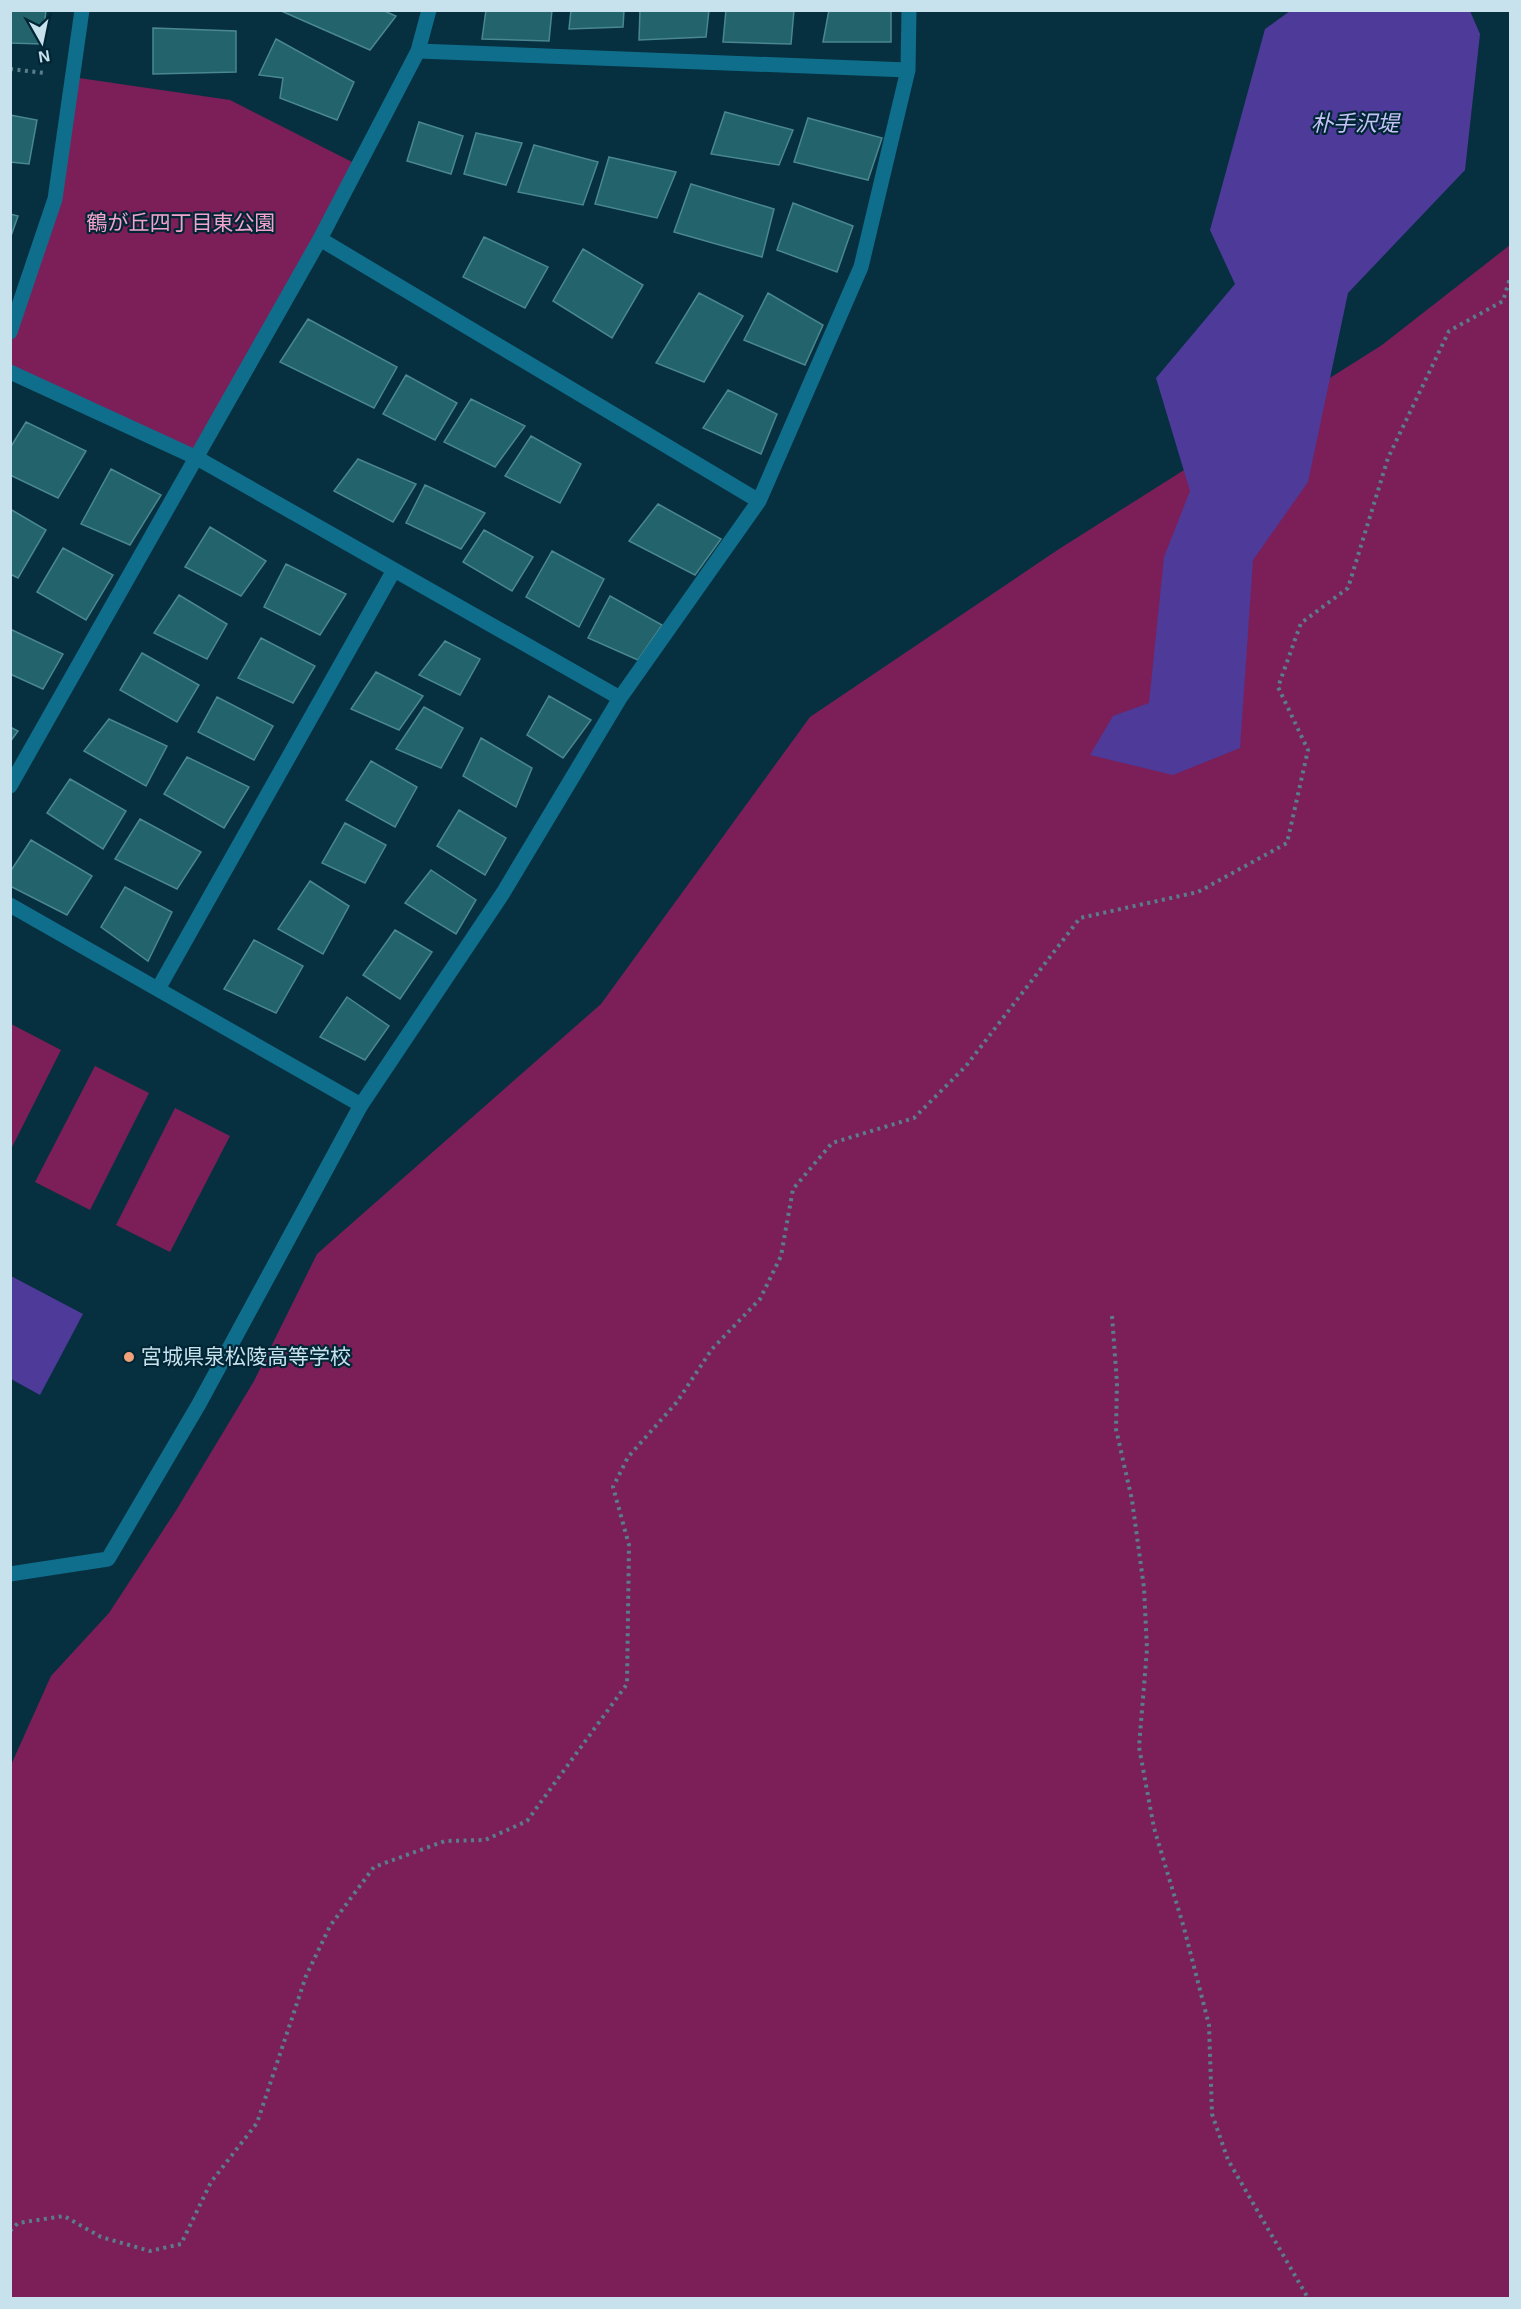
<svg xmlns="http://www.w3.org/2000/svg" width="1521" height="2309" font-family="Helvetica,'Noto Sans JP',sans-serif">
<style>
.green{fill:#7c1f58}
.water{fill:#4d3a99}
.building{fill:#23636b;stroke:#4a8790;stroke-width:1.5}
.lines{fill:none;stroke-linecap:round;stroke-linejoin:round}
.path{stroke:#5a7d8b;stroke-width:4;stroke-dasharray:3 4.5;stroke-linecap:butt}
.lane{stroke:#106e8d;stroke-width:15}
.street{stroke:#106e8d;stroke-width:15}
.poi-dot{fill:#f0a27a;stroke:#002635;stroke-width:2}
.labels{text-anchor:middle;stroke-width:4.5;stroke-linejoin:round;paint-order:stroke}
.park-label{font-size:21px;fill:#f2a3cc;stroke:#002635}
.poi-label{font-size:21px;fill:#c7e1ed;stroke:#002635;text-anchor:start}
.water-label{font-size:22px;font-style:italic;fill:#c5c2f5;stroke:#002635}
</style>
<rect width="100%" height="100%" fill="#06303f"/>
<path class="green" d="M 72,77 L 230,100 L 358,165 L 197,458 L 11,372 L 11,332 L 55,199 Z
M 1510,245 L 1510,2298 L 11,2298 L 11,1765 L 51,1676 L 109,1613 L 177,1509 L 254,1381 L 317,1254 L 601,1004 L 810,717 L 1059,549 L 1382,345 Z
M 11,1024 L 61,1050 L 11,1149 Z
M 95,1066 L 149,1093 L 90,1210 L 35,1182 Z
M 175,1108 L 230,1136 L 170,1252 L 116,1225 Z"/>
<path class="water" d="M 1290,11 L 1470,11 L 1480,34 L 1465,170 L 1348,293 L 1308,482 L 1253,560 L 1240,748 L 1173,775 L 1090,755 L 1113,716 L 1149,703 L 1164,557 L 1190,491 L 1156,378 L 1235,284 L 1210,230 L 1265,29 Z
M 11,1276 L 83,1314 L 40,1395 L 11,1379 Z"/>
<path class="building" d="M 10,10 L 46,10 L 42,44 L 10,43 Z
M 279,10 L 382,10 L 396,16 L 370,50 Z
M 486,10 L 552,10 L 549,41 L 482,39 Z
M 571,10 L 624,10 L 623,27 L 569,29 Z
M 640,10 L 709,10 L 706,37 L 639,40 Z
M 726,10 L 794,10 L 791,44 L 723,42 Z
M 829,10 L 891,10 L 891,42 L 823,42 Z
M 153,28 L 236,31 L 236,72 L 153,74 Z
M 276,39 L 354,82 L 337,120 L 280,98 L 283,78 L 259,75 Z
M 725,112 L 793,130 L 779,165 L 711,154 Z
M 10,115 L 37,120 L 29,164 L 10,162 Z
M 808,118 L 882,138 L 868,180 L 794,162 Z
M 419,122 L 463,136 L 451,174 L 407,161 Z
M 476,133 L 522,143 L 506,185 L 464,174 Z
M 534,145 L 598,162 L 583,205 L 518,192 Z
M 609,157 L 676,172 L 657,218 L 595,204 Z
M 691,184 L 774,209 L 762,257 L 674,232 Z
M 793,203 L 853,226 L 837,272 L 777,250 Z
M 10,214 L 18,216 L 10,239 Z
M 484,237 L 548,267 L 525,308 L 463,277 Z
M 583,249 L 643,285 L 612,338 L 553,301 Z
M 699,293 L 743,316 L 704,382 L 656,363 Z
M 768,293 L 823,325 L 805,365 L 744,340 Z
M 308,319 L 397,367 L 374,408 L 280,362 Z
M 406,375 L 457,403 L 435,440 L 383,414 Z
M 728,390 L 777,414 L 761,454 L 703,428 Z
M 471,399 L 525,426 L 495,467 L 444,442 Z
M 26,422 L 86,451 L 58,498 L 10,475 L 10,448 Z
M 531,436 L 581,464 L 560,503 L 505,476 Z
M 358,459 L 416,484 L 393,522 L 334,491 Z
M 111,469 L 161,495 L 130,545 L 81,524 Z
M 425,485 L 485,513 L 461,549 L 406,523 Z
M 658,504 L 721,539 L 695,575 L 629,541 Z
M 10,509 L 46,530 L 18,578 L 10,574 Z
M 210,527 L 266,561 L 241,596 L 185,567 Z
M 484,530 L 533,557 L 512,591 L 463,562 Z
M 63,548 L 113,575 L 86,620 L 37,592 Z
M 552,551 L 604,579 L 579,627 L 526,597 Z
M 286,564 L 346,594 L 320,635 L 264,607 Z
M 179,595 L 227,624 L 207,659 L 154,633 Z
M 610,596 L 662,625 L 638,660 L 588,638 Z
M 10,629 L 63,654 L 43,689 L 10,674 Z
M 261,638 L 315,666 L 293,703 L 238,678 Z
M 445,641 L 480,659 L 460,695 L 419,675 Z
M 142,653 L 199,685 L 177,722 L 120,690 Z
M 376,672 L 423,696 L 399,730 L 351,709 Z
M 549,696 L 591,720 L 563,758 L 527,735 Z
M 217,697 L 273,726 L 254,760 L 198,732 Z
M 424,707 L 463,728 L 441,768 L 396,749 Z
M 109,719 L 167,746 L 146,786 L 84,751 Z
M 10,727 L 18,731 L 10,742 Z
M 481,738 L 532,768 L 516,807 L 463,776 Z
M 187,757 L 249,787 L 224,828 L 164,794 Z
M 371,761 L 417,787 L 395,827 L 346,800 Z
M 70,779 L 126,811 L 103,849 L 47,813 Z
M 459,810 L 506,838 L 485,875 L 437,846 Z
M 140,819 L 201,852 L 177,889 L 115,859 Z
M 345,823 L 386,845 L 365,883 L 322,863 Z
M 31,840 L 92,876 L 67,915 L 10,886 L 10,872 Z
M 431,870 L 476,900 L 456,934 L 405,903 Z
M 310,881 L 349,906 L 323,954 L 278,929 Z
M 125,887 L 172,912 L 148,961 L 101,927 Z
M 395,930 L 432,952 L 400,999 L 363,975 Z
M 254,940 L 303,966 L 276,1013 L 224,989 Z
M 347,997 L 389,1026 L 365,1060 L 320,1037 Z"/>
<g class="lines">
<path class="path" d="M 10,69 L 45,73
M 1112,1316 L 1117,1383 L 1116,1429 L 1132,1500 L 1144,1588 L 1147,1649 L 1139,1747 L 1154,1828 L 1184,1928 L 1209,2025 L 1212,2114 L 1228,2160 L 1308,2298
M 10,2231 L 18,2223 L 64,2216 L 101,2237 L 150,2251 L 181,2244 L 211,2182 L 257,2123 L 306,1976 L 330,1926 L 374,1867 L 445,1841 L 485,1840 L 527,1821 L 627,1684 L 629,1545 L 613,1487 L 628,1457 L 677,1402 L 712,1349 L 760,1299 L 781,1256 L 793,1189 L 832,1143 L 914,1118 L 966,1066 L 1080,918 L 1198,892 L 1287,843 L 1308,750 L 1278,687 L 1301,623 L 1348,588 L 1388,458 L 1449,331 L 1503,301 L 1510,278"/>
<path class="lane" d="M 10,1574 L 108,1559 L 199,1404 L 361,1105"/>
<path class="street" d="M 908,70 L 909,10
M 320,239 L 759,501
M 10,332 L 55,199 L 82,10
M 10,372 L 197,458 L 620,698
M 10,786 L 320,239 L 418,51 L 429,10
M 10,905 L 361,1105 L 503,893 L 620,698 L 759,501 L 861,267 L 908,70 L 418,51
M 158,989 L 394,570"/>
</g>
<circle class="poi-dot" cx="129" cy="1357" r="6"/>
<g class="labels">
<g class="park-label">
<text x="181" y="230">鶴が丘四丁目東公園</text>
</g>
<g class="poi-label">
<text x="141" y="1364">宮城県泉松陵高等学校</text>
</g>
<g class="water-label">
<text x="1355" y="131">朴手沢堤</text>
</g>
</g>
<rect width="1521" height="2309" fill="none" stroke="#c7e1ed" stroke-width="24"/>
<g transform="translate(42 42) rotate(171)" stroke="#002635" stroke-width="4.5" paint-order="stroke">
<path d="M0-4.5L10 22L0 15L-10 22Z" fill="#c7e1ed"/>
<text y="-9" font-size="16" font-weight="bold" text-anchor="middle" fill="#c7e1ed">N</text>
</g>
</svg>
